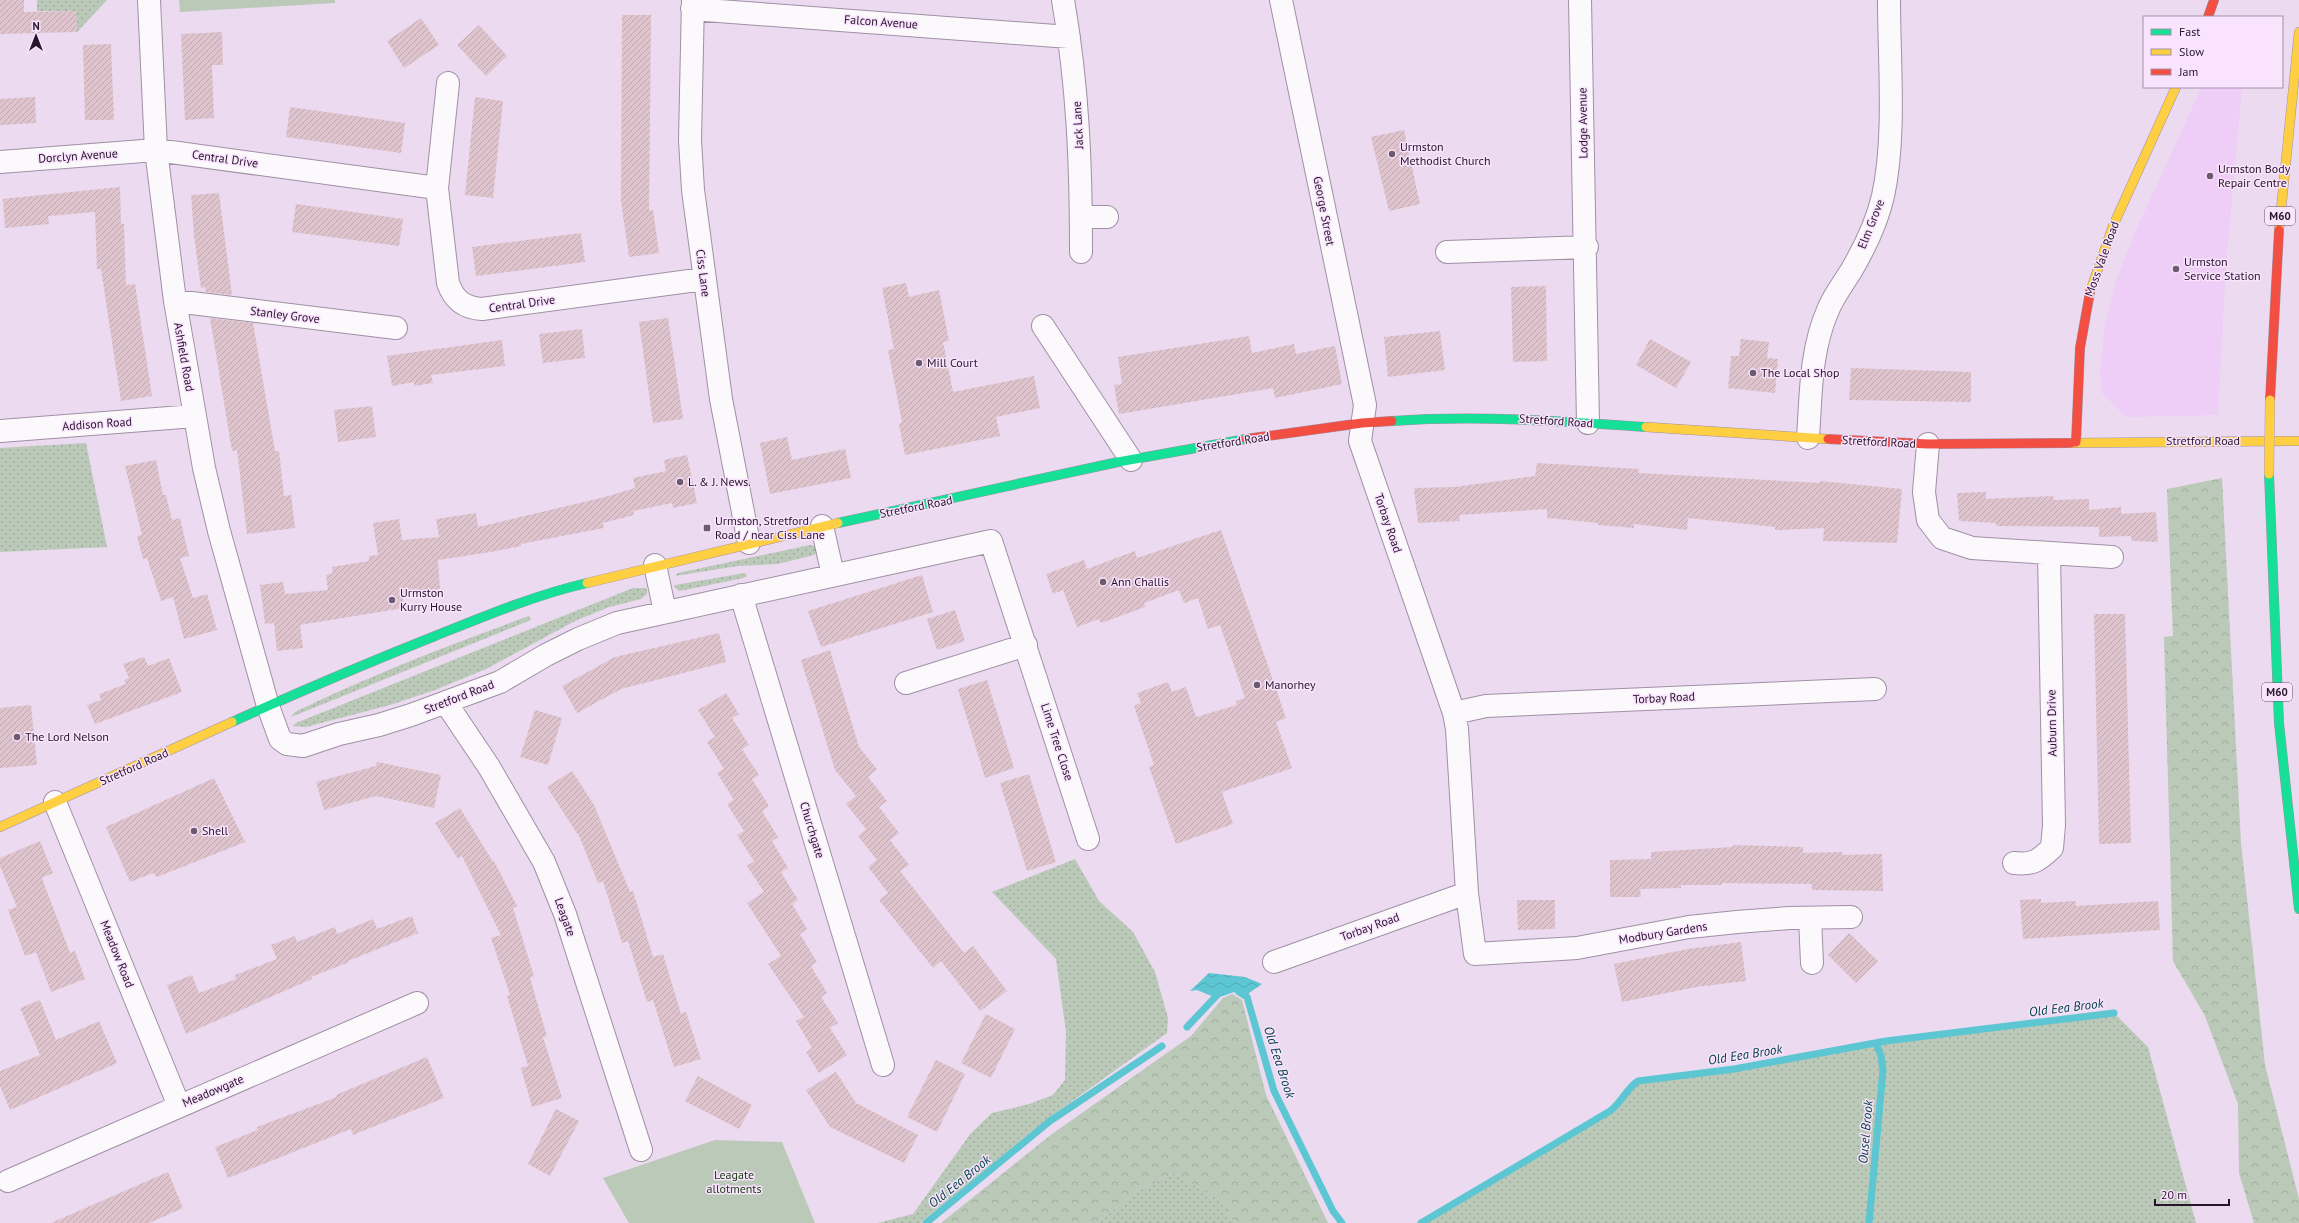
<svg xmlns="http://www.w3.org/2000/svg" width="2299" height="1223" font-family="'PT Sans',sans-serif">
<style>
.built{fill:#eecdf6}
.grass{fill:url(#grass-dots)}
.forest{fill:url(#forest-crowns)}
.green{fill:#bac9b8}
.water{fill:url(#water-waves)}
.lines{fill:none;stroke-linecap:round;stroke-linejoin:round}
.stream{stroke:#5cc6d2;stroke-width:7}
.building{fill:url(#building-hatch)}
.street-casing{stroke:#a090a5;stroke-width:24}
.fast-casing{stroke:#a090a5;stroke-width:10}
.slow-casing{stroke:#a090a5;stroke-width:10}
.jam-casing{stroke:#a090a5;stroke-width:10}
.street{stroke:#fcf9fd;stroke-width:22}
.fast{stroke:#16e098;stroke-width:9}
.slow{stroke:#ffcf43;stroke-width:9}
.jam{stroke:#f24e42;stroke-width:9}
.slow-bridge-casing{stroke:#b1a19f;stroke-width:10;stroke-linecap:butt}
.slow-bridge{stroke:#ffcf43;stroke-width:9}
.poi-dot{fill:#6c5a71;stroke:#f9e3fd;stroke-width:1.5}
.labels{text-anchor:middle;stroke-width:3;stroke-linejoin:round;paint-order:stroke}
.shield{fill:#f9e3fd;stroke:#67536b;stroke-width:1}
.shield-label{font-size:11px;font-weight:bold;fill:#28152c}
.street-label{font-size:12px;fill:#28152c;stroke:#f9e3fd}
.poi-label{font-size:12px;fill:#28152c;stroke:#f9e3fd;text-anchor:start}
.park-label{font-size:12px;fill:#153e0c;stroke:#f9e3fd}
.water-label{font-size:13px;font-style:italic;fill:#004347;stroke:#f9e3fd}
</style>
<defs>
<pattern id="grass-dots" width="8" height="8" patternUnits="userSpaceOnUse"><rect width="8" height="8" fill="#bac9b8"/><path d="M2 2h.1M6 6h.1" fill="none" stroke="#a0ac9e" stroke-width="1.8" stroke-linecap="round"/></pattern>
<pattern id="forest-crowns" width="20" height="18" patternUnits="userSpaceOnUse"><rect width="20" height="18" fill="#bac9b8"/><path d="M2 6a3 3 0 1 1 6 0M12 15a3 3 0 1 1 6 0" fill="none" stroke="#a0ac9e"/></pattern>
<pattern id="water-waves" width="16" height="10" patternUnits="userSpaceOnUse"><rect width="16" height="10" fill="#5cc6d2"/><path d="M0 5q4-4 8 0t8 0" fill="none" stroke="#50a9b4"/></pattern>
<pattern id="building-hatch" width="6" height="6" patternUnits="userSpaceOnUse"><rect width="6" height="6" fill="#dfc4ce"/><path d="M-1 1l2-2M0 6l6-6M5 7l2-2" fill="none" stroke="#bfa8b1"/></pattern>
</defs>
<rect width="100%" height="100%" fill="#ebdaf0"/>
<path class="built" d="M 2202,87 L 2242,87 L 2226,266 L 2218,415 L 2126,417 L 2102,393 L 2100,372 L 2105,326 L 2116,281 L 2137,228 Z"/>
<path class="grass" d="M 37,0 L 107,0 L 77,32 L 76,11 L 37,11 Z
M 86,443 L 107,547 L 0,552 L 0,448 Z
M 810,545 L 815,546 L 818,551 L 814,555 L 777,564 L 738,566 L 675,576 L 678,573 Z
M 745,573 L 747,576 L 743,578 L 680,591 L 674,587 L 675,585 Z
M 633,588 L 645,588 L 647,590 L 647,594 L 641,599 L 609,607 L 575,621 L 486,669 L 435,690 L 390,705 L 306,727 L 293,726 L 296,723 Z
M 529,616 L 531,620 L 291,717 L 295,712 C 371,675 449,645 529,616 Z
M 1075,859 L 1099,901 L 1133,932 L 1155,972 L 1168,1018 L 1167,1033 L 1046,1120 L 920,1223 L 878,1223 L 913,1214 L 971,1133 L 992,1113 L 1029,1104 L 1053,1095 L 1065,1080 L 1066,1032 L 1056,959 L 992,892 Z
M 2114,1013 L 2148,1047 L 2196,1223 L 1421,1223 L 1610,1111 C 1622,1102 1626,1089 1638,1081 L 1734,1069 L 1886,1041 Z
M 1174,1173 L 1218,1199 L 1235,1223 L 1096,1223 L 1138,1191 Z"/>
<path class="forest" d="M 2222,478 L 2241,843 L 2265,1065 L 2299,1199 L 2299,1223 L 2254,1223 L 2239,1173 L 2238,1104 L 2205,1016 L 2173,961 L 2164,637 L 2173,636 L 2167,489 Z
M 1232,994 L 1242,1000 L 1266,1095 L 1328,1223 L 1235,1223 L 1218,1199 L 1174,1173 L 1138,1191 L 1096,1223 L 941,1223 L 1052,1134 L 1191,1036 L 1223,998 Z"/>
<path class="green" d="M 179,0 L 335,0 L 335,3 L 180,12 Z
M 715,1140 L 782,1142 L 815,1223 L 629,1223 L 603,1178 Z"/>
<path class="water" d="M 1209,973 L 1245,977 L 1262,984 L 1249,993 L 1247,997 L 1234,992 L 1217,998 L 1197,990 L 1190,991 Z"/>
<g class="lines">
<path class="stream" d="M 1239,992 L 1247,997 L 1274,1091 L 1333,1211 L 1342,1223
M 1187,1027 L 1220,992
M 926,1223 L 1050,1121 L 1162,1046
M 1421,1223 L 1610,1111 C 1622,1102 1626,1089 1638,1081 L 1734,1069 L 1886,1041 L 2114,1013
M 1869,1223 L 1883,1070 L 1881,1056 L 1876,1043"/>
</g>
<path class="building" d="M 0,0 L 24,0 L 24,12 L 76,11 L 77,32 L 0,34 Z
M 622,15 L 651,15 L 649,211 L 653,210 L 659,253 L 629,257 L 621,201 Z
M 421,18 L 439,45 L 404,68 L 387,41 Z
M 479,25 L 507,56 L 486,76 L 457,45 Z
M 222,32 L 223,65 L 212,65 L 214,118 L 185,120 L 181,34 Z
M 111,44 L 114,120 L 85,120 L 83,45 Z
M 35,97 L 36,123 L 0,125 L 0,99 Z
M 475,97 L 503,101 L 493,198 L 465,195 Z
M 290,107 L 405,123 L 401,153 L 286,137 Z
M 1404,130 L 1420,204 L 1389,211 L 1371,137 Z
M 120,187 L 121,224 L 124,224 L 126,285 L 135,284 L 152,396 L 121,401 L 101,269 L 97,269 L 95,212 L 48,216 L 49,224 L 5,228 L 3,199 Z
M 219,193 L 232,295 L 206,292 L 205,287 L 201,288 L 194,236 L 191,195 Z
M 296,204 L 403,219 L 399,246 L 292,232 Z
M 581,233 L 585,262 L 476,276 L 472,247 Z
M 906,283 L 909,297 L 939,290 L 949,341 L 943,342 L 953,392 L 1034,376 L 1040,408 L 996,417 L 1000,436 L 905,455 L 899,424 L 902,422 L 888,350 L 894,349 L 882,288 Z
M 1546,286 L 1547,361 L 1513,362 L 1511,287 Z
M 210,318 L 253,323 L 275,451 L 279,451 L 284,496 L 291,495 L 295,528 L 247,534 L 237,450 L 232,451 Z
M 668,318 L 683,419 L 653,423 L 639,322 Z
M 582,329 L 585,358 L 543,363 L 539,334 Z
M 1440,331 L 1445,370 L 1388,377 L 1384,337 Z
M 1249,336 L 1252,353 L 1294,344 L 1296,354 L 1335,346 L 1342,384 L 1275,398 L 1273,388 L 1119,414 L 1114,385 L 1122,384 L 1118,357 Z
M 1650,339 L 1691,362 L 1676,388 L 1636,365 Z
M 1741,339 L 1769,342 L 1767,358 L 1778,359 L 1775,393 L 1728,388 L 1731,356 L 1739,356 Z
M 502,340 L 505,366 L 431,375 L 433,383 L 414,386 L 414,382 L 392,386 L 387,356 Z
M 1851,368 L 1971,372 L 1971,402 L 1849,400 Z
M 372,406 L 376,437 L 338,442 L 334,410 Z
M 787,437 L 792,460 L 845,449 L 851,478 L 770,494 L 760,443 Z
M 687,455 L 697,503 L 673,508 L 672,503 L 633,511 L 634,515 L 603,523 L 604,528 L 521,544 L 521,546 L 491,552 L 438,560 L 440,589 L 402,593 L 404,608 L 300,625 L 303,648 L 277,651 L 274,623 L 265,624 L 260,585 L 283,582 L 285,594 L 328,590 L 326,575 L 333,573 L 332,567 L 369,561 L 369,556 L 378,555 L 373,523 L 399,519 L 402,540 L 439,537 L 436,519 L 476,513 L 478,527 L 605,497 L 635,488 L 633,478 L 666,471 L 664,460 Z
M 156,460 L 163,495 L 166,495 L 172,520 L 180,518 L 189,556 L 180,558 L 193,598 L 207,594 L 217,630 L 184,639 L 173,597 L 161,601 L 147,558 L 143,559 L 137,536 L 142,535 L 125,466 Z
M 1537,463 L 1639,469 L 1639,473 L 1820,483 L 1820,481 L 1902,489 L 1897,543 L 1823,541 L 1824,528 L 1775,530 L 1775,527 L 1688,518 L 1687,530 L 1634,524 L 1634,528 L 1598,525 L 1598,523 L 1547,518 L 1547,509 L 1459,515 L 1460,521 L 1418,523 L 1414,488 L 1455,487 L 1535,476 Z
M 1986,492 L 1986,499 L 2053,496 L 2054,500 L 2089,499 L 2089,510 L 2121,507 L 2121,514 L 2156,512 L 2158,542 L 2132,541 L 2131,536 L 2099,537 L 2099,527 L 1996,526 L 1996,523 L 1959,521 L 1957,493 Z
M 1221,530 L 1286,718 L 1276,722 L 1292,768 L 1222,792 L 1233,824 L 1176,844 L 1149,767 L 1154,765 L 1134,706 L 1141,703 L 1137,693 L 1168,682 L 1172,692 L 1186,687 L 1196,717 L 1237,705 L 1236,701 L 1245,698 L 1220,625 L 1208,629 L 1198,598 L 1184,603 L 1179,590 L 1144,603 L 1145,607 L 1101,623 L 1099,619 L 1077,627 L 1063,590 L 1053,594 L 1046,574 L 1084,560 L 1087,569 L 1135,551 L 1137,558 Z
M 922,575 L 933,612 L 821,647 L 808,611 Z
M 955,610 L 965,641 L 937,650 L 927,619 Z
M 2094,614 L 2125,614 L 2131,843 L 2099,844 Z
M 719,633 L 726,662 L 621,689 L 577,713 L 562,686 L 615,657 Z
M 830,650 L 859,747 L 877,769 L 868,777 L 887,801 L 879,807 L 899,833 L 890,840 L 909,865 L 900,871 L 964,953 L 973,946 L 1007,991 L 980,1011 L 941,961 L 933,968 L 879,900 L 888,893 L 868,867 L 877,860 L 858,836 L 866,829 L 846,804 L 856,796 L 835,770 L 801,660 Z
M 144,657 L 148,666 L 169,658 L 182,692 L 95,724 L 87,705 L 101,700 L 99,694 L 126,684 L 124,680 L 129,678 L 123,664 Z
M 987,680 L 1014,768 L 985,778 L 958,689 Z
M 726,693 L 739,714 L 732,718 L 749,745 L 742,749 L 759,775 L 752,779 L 769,806 L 762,811 L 778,837 L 772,841 L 788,868 L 781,872 L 798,900 L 792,904 L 807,929 L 800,934 L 817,962 L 811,966 L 827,993 L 821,997 L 838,1023 L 830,1028 L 847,1055 L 819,1073 L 806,1052 L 812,1048 L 796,1021 L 804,1017 L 768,964 L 781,956 L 747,903 L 764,892 L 747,866 L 754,861 L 737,835 L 744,831 L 727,804 L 734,800 L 717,773 L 724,769 L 707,742 L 715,737 L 698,710 Z
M 31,705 L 37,765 L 0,768 L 0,708 Z
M 535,710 L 562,718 L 548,765 L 520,757 Z
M 377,762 L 441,775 L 434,808 L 376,796 L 324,810 L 316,782 L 376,766 Z
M 572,771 L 594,805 L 630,892 L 633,891 L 653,957 L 663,954 L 681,1014 L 686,1012 L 701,1059 L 674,1067 L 653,1000 L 647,1002 L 628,941 L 622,943 L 603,881 L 598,883 L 580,838 L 547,787 Z
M 1029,774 L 1056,862 L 1027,871 L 1000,783 Z
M 214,778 L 245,842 L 157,877 L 153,873 L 130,882 L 106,827 Z
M 460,808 L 493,862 L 494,861 L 517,906 L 513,908 L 534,976 L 530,978 L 547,1036 L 543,1037 L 562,1098 L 532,1107 L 521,1068 L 528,1066 L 507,996 L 510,995 L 491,938 L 501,935 L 462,856 L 458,859 L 435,823 Z
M 40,841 L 53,873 L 42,878 L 70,953 L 75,951 L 85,979 L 51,992 L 36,952 L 25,956 L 8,910 L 17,907 L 0,866 L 0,858 Z
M 1733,845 L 1803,847 L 1803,853 L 1842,852 L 1842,855 L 1882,854 L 1883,891 L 1812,890 L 1812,884 L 1722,883 L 1722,885 L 1681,885 L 1681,888 L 1640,889 L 1641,897 L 1610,897 L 1610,860 L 1651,859 L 1651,852 L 1733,847 Z
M 2041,899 L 2041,903 L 2075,901 L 2076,906 L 2158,901 L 2160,930 L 2023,939 L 2020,900 Z
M 1517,900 L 1555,900 L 1555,929 L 1518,930 Z
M 412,916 L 418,933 L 348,961 L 349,962 L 311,977 L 312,979 L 186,1034 L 167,985 L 192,975 L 199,993 L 236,979 L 235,975 L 277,959 L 271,945 L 295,936 L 297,942 L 335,927 L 337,934 L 373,919 L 377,929 Z
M 1849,933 L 1878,961 L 1856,983 L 1828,955 Z
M 1741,942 L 1746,981 L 1696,987 L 1622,1002 L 1614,964 L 1688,949 Z
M 40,1000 L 56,1040 L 99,1021 L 117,1063 L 10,1110 L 0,1086 L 0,1071 L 40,1055 L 20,1008 Z
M 986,1014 L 1015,1029 L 991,1078 L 961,1063 Z
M 427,1057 L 444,1098 L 353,1135 L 351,1129 L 228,1178 L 215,1147 L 258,1130 L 257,1127 L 337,1097 L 336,1095 Z
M 936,1060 L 965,1074 L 937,1132 L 907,1117 Z
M 836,1072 L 856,1103 L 918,1135 L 904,1163 L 830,1127 L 806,1090 Z
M 698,1076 L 752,1105 L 739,1129 L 685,1101 Z
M 556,1109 L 579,1121 L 550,1176 L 528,1164 Z
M 168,1172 L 183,1208 L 149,1223 L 51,1223 Z"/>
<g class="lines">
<defs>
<path id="street" d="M 149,0 L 156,150 L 175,301 L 195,416 L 204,468 L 219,531 L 268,706 L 280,739 L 287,744 L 303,746 L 339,734 L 379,725 L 411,715 L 500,682 L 546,655 L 578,639 L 617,623 L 991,541 L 1088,839
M 693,0 L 690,140 L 693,190 L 721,399 L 749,543
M 1063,0 C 1078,86 1081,165 1081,252
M 1281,0 L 1365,405 L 1360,441 L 1454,713 L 1457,729 L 1467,893 L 1475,954 L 1577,948 L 1689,927 L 1737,922 L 1790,918 L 1851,917
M 1580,0 L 1588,423
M 692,9 L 1069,37
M 448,83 L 437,188 L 448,283 C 454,300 464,308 482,309 L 704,279
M 0,162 L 156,150 L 437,188
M 1081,217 L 1107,217
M 1447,252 L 1587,247
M 175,301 L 396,328
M 1043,326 L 1131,460
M 0,431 L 195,416
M 1808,438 C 1811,395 1810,351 1828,310 C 1833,297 1843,284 1851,271 C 1864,249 1877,222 1883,196 C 1896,137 1889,61 1889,0
M 1928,444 L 1924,492 L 1928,520 L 1942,538 L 1972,548 L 2112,557
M 822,526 L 833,575
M 655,565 L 665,612
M 741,595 L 883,1065
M 906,683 L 1026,645
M 446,703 L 489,767 L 544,862 L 565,914 L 641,1150
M 1454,713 L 1486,706 L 1875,689
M 55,802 L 179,1106
M 2014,863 C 2033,865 2038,861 2052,848 L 2054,825 L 2049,554
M 1810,918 L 1812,963
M 1274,962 L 1467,893
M 8,1181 L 417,1003"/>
<path id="fast" d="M 1392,421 C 1477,415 1561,421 1646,427
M 2269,474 L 2279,723 L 2299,909
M 838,523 L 1118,462 L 1246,439
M 232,722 C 299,692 367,663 435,636 C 485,616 535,595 587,583"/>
<path id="slow" d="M 2279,230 L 2299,32
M 2090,292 L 2113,226 L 2176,87
M 1646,427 L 1828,439
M 2071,443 L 2299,441
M 587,583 L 838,523
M 0,827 L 232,722"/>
<path id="jam" d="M 2208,17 L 2214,0
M 2270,400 L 2279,230
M 1246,439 L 1362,423 L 1392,421
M 1828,439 L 1928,444 L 2071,443
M 2076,442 L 2080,348 L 2090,292"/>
</defs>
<use href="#street" class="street-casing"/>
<use href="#fast" class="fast-casing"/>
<use href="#slow" class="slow-casing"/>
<use href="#jam" class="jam-casing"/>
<use href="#street" class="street"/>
<use href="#fast" class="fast"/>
<use href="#slow" class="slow"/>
<use href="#jam" class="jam"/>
<defs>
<path id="slow-bridge" d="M 2269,474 L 2270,400"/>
</defs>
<use href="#slow-bridge" class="slow-bridge-casing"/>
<use href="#slow-bridge" class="slow-bridge"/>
</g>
<g class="poi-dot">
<circle cx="1392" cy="154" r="4"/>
<circle cx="2210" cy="176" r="4"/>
<circle cx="2176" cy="269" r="4"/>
<circle cx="919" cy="363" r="4"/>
<circle cx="1753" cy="373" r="4"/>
<circle cx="680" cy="482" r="4"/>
<rect x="703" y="524" width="8" height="8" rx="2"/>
<circle cx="1103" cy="582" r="4"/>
<circle cx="392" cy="600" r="4"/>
<circle cx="1257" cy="685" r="4"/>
<circle cx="17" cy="737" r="4"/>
<circle cx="194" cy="831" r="4"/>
</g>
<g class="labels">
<g class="shield">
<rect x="2265" y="207" width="30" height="18" rx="3"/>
<rect x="2262" y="683" width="30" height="18" rx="3"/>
</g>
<g class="shield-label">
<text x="2280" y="220">M60</text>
<text x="2277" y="696">M60</text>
</g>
<g class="street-label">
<text transform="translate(881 22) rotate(4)" y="4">Falcon Avenue</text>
<text transform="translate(1583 123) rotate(-91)" y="4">Lodge Avenue</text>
<text transform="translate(1078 125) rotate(-93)" y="4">Jack Lane</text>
<text transform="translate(78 156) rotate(-4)" y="4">Dorclyn Avenue</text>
<text transform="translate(225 159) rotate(8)" y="4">Central Drive</text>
<text transform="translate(1324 211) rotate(79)" y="4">George Street</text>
<text transform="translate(1871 224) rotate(-68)" y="4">Elm Grove</text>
<text transform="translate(2102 259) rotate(-70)" y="4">Moss Vale Road</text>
<text transform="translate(703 273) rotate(83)" y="4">Ciss Lane</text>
<text transform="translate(522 304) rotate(-8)" y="4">Central Drive</text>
<text transform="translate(285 315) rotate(7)" y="4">Stanley Grove</text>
<text transform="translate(184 357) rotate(80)" y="4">Ashfield Road</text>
<text transform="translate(1556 421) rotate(4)" y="4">Stretford Road</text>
<text transform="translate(97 424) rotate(-4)" y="4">Addison Road</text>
<text x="2203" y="445">Stretford Road</text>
<text transform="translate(1233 442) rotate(-9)" y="4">Stretford Road</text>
<text transform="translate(1879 442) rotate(3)" y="4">Stretford Road</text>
<text transform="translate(916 507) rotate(-11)" y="4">Stretford Road</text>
<text transform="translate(1388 523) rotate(71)" y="4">Torbay Road</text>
<text transform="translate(459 697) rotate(-21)" y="4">Stretford Road</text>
<text transform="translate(1664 698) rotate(-3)" y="4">Torbay Road</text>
<text transform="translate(2052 723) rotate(-91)" y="4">Auburn Drive</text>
<text transform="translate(1057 742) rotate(72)" y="4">Lime Tree Close</text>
<text transform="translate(134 767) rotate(-24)" y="4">Stretford Road</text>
<text transform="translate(812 830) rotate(73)" y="4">Churchgate</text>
<text transform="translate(565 917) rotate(70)" y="4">Leagate</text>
<text transform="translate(1370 927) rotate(-20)" y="4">Torbay Road</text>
<text transform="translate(1663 933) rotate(-9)" y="4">Modbury Gardens</text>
<text transform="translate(117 954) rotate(68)" y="4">Meadow Road</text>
<text transform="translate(213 1091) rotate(-23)" y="4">Meadowgate</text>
</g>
<g class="poi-label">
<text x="1400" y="151">Urmston<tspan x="1400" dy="14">Methodist Church</tspan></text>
<text x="2218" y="173">Urmston Body<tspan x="2218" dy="14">Repair Centre</tspan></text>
<text x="2184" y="266">Urmston<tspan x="2184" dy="14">Service Station</tspan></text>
<text x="927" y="367">Mill Court</text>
<text x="1761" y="377">The Local Shop</text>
<text x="688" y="486">L. &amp; J. News.</text>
<text x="715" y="525">Urmston, Stretford<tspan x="715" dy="14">Road / near Ciss Lane</tspan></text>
<text x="1111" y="586">Ann Challis</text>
<text x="400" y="597">Urmston<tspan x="400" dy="14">Kurry House</tspan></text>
<text x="1265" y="689">Manorhey</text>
<text x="25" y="741">The Lord Nelson</text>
<text x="202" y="835">Shell</text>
</g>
<g class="park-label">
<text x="734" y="1179">Leagate<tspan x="734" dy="14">allotments</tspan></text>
</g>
<g class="water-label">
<text transform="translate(2066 1007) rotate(-7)" y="5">Old Eea Brook</text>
<text transform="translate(1745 1054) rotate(-9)" y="5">Old Eea Brook</text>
<text transform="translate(1280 1062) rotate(72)" y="5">Old Eea Brook</text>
<text transform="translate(1865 1132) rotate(-85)" y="5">Ousel Brook</text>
<text transform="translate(959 1181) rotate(-39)" y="5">Old Eea Brook</text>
</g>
</g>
<rect x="2143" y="16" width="140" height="72" fill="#f9e3fd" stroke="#a591a9"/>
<rect x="2151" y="29" width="20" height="6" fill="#16e098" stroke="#a591a9"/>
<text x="2179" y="36" font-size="12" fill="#28152c">Fast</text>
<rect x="2151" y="49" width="20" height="6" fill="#ffcf43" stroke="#a591a9"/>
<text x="2179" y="56" font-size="12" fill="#28152c">Slow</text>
<rect x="2151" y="69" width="20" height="6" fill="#f24e42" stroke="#a591a9"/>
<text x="2179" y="76" font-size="12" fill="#28152c">Jam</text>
<g transform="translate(36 36)" stroke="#f9e3fd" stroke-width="3" paint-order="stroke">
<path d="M0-3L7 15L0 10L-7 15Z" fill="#28152c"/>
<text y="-6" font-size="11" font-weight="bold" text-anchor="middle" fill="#28152c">N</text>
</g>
<path d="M2155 1199v6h74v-6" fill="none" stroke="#28152c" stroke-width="2"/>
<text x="2161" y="1199" font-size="12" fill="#28152c" stroke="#f9e3fd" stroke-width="3" paint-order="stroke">20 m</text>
</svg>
